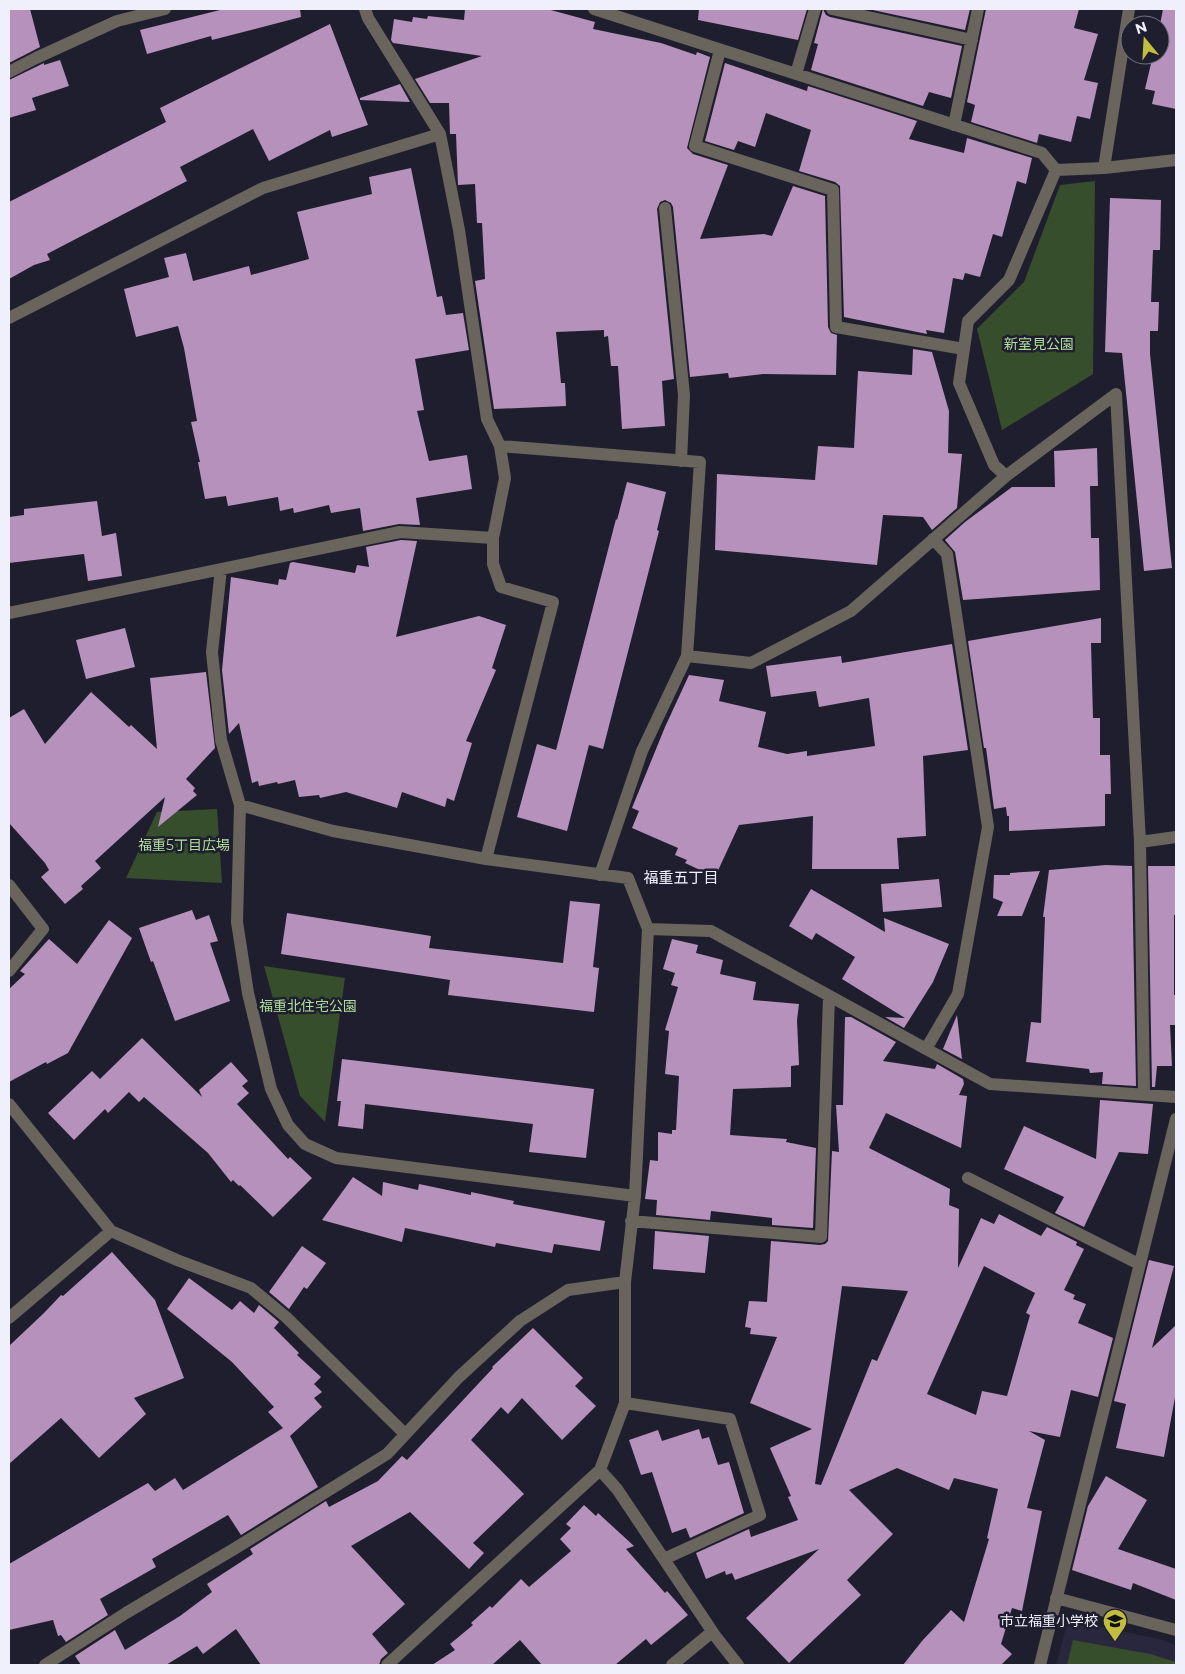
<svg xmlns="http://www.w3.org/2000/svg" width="1185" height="1674" font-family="Montserrat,'Noto Sans JP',sans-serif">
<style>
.built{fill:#28273d}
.green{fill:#364e2b}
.building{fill:#b591bc;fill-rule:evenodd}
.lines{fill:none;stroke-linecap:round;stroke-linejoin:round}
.minor{stroke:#69655d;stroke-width:12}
.labels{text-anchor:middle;stroke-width:5;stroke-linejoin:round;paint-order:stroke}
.park-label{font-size:14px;fill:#b0df9c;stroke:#1f1e2e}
.poi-label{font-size:14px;fill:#eff0fb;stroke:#1f1e2e;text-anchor:end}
.neighbourhood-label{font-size:15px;fill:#eff0fb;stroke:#1f1e2e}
</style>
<rect width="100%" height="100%" fill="#1f1e2e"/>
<path class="built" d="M 1068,1620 L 1159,1639 L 1176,1645 L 1176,1665 L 1056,1665 Z"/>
<path class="green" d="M 1095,181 L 1093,374 L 1002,430 L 977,329 L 1024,282 L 1060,185 Z
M 217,809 L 222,883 L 126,878 L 157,812 Z
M 264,966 L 345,978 L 325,1122 L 300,1096 Z
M 1073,1640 L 1150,1654 L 1176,1662 L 1176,1665 L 1067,1665 Z"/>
<path class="building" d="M 9,9 L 30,9 L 40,47 L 9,63 Z
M 224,9 L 300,9 L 301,17 L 212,40 L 211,36 L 147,54 L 140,30 Z
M 465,9 L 547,9 L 595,22 L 593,29 L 661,43 L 696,55 L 697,52 L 710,57 L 687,148 L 693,154 L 728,165 L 700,239 L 764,234 L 772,236 L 793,186 L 825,196 L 828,327 L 831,333 L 837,335 L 836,375 L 763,374 L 729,378 L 728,373 L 690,377 L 673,207 L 671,203 L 665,200 L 660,202 L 657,209 L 674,379 L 662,381 L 665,426 L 622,429 L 618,366 L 611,366 L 608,336 L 604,337 L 604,330 L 556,332 L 561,383 L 565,383 L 566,406 L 494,409 L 475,281 L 485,279 L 482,223 L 477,223 L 475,184 L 458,185 L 456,134 L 450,134 L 449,103 L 430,103 L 415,79 L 482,56 L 393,43 L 391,40 L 394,19 L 412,22 L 413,17 L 427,19 L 428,16 L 464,20 Z
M 699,9 L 807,9 L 798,40 L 698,20 Z
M 823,9 L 826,15 L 830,17 L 962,46 L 951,98 L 929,92 L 923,106 L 811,70 L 818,44 L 814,43 Z
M 868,9 L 970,9 L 965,30 Z
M 986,9 L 1079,9 L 1074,28 L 1098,34 L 1084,80 L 1098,83 L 1090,119 L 1077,116 L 1071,142 L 1039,134 L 1037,143 L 971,122 L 975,105 L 967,102 Z
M 1163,9 L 1176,9 L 1176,109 L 1152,104 L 1155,91 L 1145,89 L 1153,55 L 1160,55 L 1160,25 Z
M 330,24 L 368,125 L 332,137 L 330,130 L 269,161 L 253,129 L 180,167 L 187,181 L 47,254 L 50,260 L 34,265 L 9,279 L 9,202 L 166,122 L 160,108 Z
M 60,60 L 69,86 L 32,98 L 36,110 L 9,118 L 9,80 L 44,63 L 44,65 Z
M 725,63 L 807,91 L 808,86 L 917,121 L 909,139 L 964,153 L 967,138 L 1032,158 L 1026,184 L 1017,181 L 1002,237 L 993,234 L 980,277 L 965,273 L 963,280 L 953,278 L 944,333 L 926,330 L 927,334 L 844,317 L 840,186 L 835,182 L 799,171 L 811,130 L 766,113 L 755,147 L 738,141 L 734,150 L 705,141 Z
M 400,84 L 410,102 L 360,100 L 360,98 Z
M 411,168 L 437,297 L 442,296 L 446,315 L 463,313 L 469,350 L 415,359 L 424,410 L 417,411 L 429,461 L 467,455 L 472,489 L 416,498 L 420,525 L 399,524 L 363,531 L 360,508 L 331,513 L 329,505 L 294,513 L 293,508 L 280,511 L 278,497 L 228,506 L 226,496 L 205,499 L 198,462 L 200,462 L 191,422 L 197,421 L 184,348 L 178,326 L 136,337 L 124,289 L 169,277 L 164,258 L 186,253 L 193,281 L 249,266 L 251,275 L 309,259 L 297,212 L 372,194 L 369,177 Z
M 1110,198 L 1161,200 L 1160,250 L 1153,250 L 1151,302 L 1159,302 L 1158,331 L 1150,331 L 1150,354 L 1172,568 L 1144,571 L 1122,353 L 1105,352 Z
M 913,349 L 932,352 L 949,411 L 948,453 L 962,454 L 957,508 L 932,530 L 923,517 L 883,515 L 877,565 L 715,550 L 717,474 L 815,480 L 818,446 L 854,448 L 858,371 L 912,375 Z
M 1097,448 L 1098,486 L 1090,486 L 1091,538 L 1099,538 L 1100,590 L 963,600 L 955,552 L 945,540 L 965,522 L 1012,487 L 1055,487 L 1054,451 Z
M 627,482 L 666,492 L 657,530 L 659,531 L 603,749 L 589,745 L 567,831 L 517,817 L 537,744 L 556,750 L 616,519 L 617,520 Z
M 97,501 L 102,536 L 116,533 L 122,576 L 88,581 L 84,554 L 9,563 L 9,517 L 24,515 L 24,509 Z
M 401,540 L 417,541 L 396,637 L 479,616 L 506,625 L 492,668 L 496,670 L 466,741 L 472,743 L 454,801 L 447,798 L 445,807 L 402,792 L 397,808 L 346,792 L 320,798 L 319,795 L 299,797 L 295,780 L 278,784 L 277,782 L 259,786 L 258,781 L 252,783 L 239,723 L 229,734 L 222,670 L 231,577 L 278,585 L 279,579 L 286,580 L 290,563 L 293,562 L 355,573 L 357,565 L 369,567 L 366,547 Z
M 1101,618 L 1101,643 L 1091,643 L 1093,718 L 1100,718 L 1100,755 L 1110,755 L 1111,794 L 1105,794 L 1105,826 L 1009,831 L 1009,816 L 1007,816 L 1006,807 L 994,809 L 986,748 L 984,748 L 968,641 Z
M 125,628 L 135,667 L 86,679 L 76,640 Z
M 952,644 L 968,750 L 923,756 L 926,836 L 897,838 L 899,869 L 812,869 L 813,816 L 739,825 L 715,877 L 685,863 L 687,860 L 675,855 L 678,848 L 632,828 L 639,811 L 632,808 L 665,727 L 689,675 L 724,680 L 719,701 L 766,712 L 758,747 L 787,754 L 807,751 L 807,756 L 875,746 L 869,698 L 819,707 L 816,691 L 771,697 L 766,666 L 841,656 L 842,663 Z
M 206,672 L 215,748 L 186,779 L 195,788 L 193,791 L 197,795 L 158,827 L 165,797 L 95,861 L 101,868 L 81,886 L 83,889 L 65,904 L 41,877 L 49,870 L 45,863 L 9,823 L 9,718 L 24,709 L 45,744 L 91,692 L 129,727 L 131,725 L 157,749 L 150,678 Z
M 1106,865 L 1132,866 L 1136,1086 L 1102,1084 L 1103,1072 L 1090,1073 L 1089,1069 L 1026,1062 L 1031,1022 L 1041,1023 L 1045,917 L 1043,917 L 1049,870 Z
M 1148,866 L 1176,866 L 1176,915 L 1174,915 L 1174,995 L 1176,995 L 1176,1025 L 1170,1025 L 1172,1066 L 1157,1066 L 1155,1087 L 1152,1087 Z
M 1040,871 L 1022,916 L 997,916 L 1003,902 L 993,898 L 994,875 L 1010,875 L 1010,873 Z
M 939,879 L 942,907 L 883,912 L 881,884 Z
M 811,889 L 885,932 L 884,918 L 949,944 L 933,982 L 904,1028 L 885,1017 L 905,1018 L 842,979 L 855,957 L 816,933 L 812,940 L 789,926 Z
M 570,901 L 600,904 L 593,967 L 599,968 L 594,1012 L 448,995 L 450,980 L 281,954 L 287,913 L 431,936 L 429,948 L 563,963 Z
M 192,910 L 196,920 L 209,915 L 218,941 L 210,943 L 230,1001 L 175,1021 L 153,961 L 151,962 L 139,928 Z
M 109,920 L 132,938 L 68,1053 L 47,1064 L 46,1062 L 9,1082 L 9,989 L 25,974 L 20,971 L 49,939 L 77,964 Z
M 672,939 L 698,945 L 696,953 L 723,960 L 720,974 L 756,982 L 753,1000 L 799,1004 L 797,1020 L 799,1065 L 791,1066 L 791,1087 L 733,1089 L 730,1135 L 787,1139 L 786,1142 L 816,1148 L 813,1228 L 772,1225 L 772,1218 L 711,1211 L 710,1220 L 656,1215 L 657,1200 L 645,1199 L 650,1160 L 658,1161 L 658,1132 L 672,1134 L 672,1130 L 676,1130 L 679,1076 L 665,1074 L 669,1031 L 665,1030 L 678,987 L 671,985 L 675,973 L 663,969 Z
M 957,1015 L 962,1059 L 943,1049 Z
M 845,1017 L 851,1017 L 896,1042 L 883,1061 L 935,1069 L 937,1064 L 963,1079 L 964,1084 L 959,1095 L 967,1096 L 961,1148 L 886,1113 L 869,1148 L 950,1189 L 949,1205 L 959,1209 L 958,1268 L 981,1218 L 994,1224 L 999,1214 L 1041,1236 L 1047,1227 L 1077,1242 L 1076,1245 L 1084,1249 L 1064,1290 L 1075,1295 L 1073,1299 L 1086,1304 L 1078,1323 L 1113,1338 L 1098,1397 L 1071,1390 L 1060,1437 L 1029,1431 L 1045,1440 L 1027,1508 L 1042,1511 L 1022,1611 L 1012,1608 L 1001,1644 L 1012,1654 L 1001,1665 L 903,1665 L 922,1641 L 951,1610 L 964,1622 L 989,1539 L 987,1538 L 998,1489 L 954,1478 L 949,1490 L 897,1468 L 849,1490 L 893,1534 L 847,1580 L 861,1595 L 789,1663 L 746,1618 L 819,1549 L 735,1580 L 732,1573 L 726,1575 L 725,1571 L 706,1579 L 696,1553 L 749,1529 L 751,1537 L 798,1520 L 788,1497 L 791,1496 L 770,1448 L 812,1429 L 750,1403 L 777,1337 L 750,1334 L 751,1328 L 745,1327 L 749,1301 L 767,1302 L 771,1241 L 820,1245 L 825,1244 L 828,1241 L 832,1151 L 839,1152 L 836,1105 L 843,1105 ZM 984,1266 L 1035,1293 L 1026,1313 L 1030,1315 L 1007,1396 L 982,1391 L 976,1415 L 927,1394 ZM 842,1286 L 908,1291 L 877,1361 L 872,1359 L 821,1485 L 815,1484 Z
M 142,1038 L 202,1097 L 199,1090 L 231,1062 L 248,1081 L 242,1086 L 249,1093 L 237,1104 L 288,1159 L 290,1157 L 312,1178 L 273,1217 L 240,1185 L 239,1186 L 233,1180 L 231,1182 L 208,1153 L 144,1097 L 139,1102 L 129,1092 L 108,1113 L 105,1109 L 74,1140 L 48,1113 L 92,1071 L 100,1079 Z
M 342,1059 L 594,1089 L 586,1158 L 529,1152 L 533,1124 L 365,1104 L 363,1129 L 338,1126 L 341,1101 L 337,1101 Z
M 1100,1100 L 1153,1104 L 1148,1154 L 1119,1152 L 1084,1227 L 1055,1213 L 1064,1197 L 1004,1169 L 1024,1126 L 1096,1159 Z
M 353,1177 L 382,1196 L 383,1182 L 418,1190 L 419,1184 L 471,1195 L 471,1192 L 514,1201 L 513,1204 L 605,1221 L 600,1251 L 554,1244 L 552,1253 L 496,1243 L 495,1247 L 405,1228 L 402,1242 L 322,1220 Z
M 655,1231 L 709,1236 L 705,1273 L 653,1269 Z
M 302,1246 L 326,1263 L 307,1289 L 304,1287 L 289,1309 L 269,1292 Z
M 112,1252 L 155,1300 L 184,1378 L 134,1398 L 146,1414 L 99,1458 L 61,1418 L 9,1464 L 9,1346 L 44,1313 L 61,1295 L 63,1296 Z
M 1149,1260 L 1174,1266 L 1152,1348 L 1176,1325 L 1176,1392 L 1164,1457 L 1116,1448 L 1126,1404 L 1114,1401 Z
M 189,1278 L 232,1310 L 240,1301 L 254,1313 L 259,1305 L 279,1322 L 274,1328 L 299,1353 L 297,1355 L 321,1377 L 314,1384 L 322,1392 L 314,1398 L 322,1407 L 290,1436 L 318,1487 L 241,1535 L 228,1515 L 152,1559 L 156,1567 L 100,1599 L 108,1615 L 66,1642 L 61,1635 L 58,1636 L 53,1620 L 9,1630 L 9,1564 L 148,1483 L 155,1491 L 175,1478 L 183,1490 L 283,1428 L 268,1412 L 274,1407 L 232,1362 L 167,1309 Z
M 533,1328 L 583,1378 L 575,1386 L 596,1406 L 562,1440 L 522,1398 L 508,1414 L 501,1407 L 471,1440 L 524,1494 L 473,1543 L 484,1553 L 469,1569 L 410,1512 L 351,1546 L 405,1604 L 372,1634 L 388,1653 L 381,1659 L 379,1665 L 261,1665 L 236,1629 L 203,1654 L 197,1646 L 166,1665 L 81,1665 L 75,1656 L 115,1630 L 125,1650 L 180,1616 L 212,1592 L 207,1584 L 253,1554 L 250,1549 L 326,1501 L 329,1507 L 378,1481 L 402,1456 L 407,1460 L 493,1368 L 492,1367 Z
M 699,1429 L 702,1439 L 709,1437 L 718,1465 L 729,1462 L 744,1513 L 690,1538 L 686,1528 L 672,1533 L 652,1472 L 641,1475 L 629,1440 L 658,1430 L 662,1441 Z
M 1106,1476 L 1147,1500 L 1118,1549 L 1176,1569 L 1176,1600 L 1133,1583 L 1131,1590 L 1072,1570 L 1088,1506 Z
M 584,1505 L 596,1516 L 598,1513 L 634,1546 L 626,1549 L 665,1593 L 667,1591 L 688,1615 L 651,1645 L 646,1639 L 615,1665 L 542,1665 L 520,1640 L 492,1665 L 432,1665 L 455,1650 L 450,1644 L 473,1625 L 471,1623 L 490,1606 L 492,1608 L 521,1579 L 529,1587 L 571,1551 L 560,1539 L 571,1528 L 566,1524 Z"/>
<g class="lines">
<path class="minor" d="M 365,9 L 368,18 L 440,134 L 459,230 L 487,419 L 500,446
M 594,9 L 1042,153 L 1056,170 L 1104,168
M 832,9 L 972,40
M 1129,9 L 1104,168 L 1176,160
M 720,50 L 695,146 L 833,190 L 836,327 L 964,349
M 9,72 L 36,58 L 117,21 L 165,9
M 796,74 L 815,9
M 954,125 L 978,9
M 665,208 L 684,395 L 681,461
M 9,318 L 263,188 L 440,134
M 1006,476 L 1116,394 L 1140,842
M 493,538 L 505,478 L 500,446 L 700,462 L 687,656 L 642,751 L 600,875
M 221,569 L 212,652 L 221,740 L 240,805 L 237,922 L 248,993 L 271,1089 L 288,1125 L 305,1144 L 336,1158 L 635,1196
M 9,613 L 400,532 L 493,538 L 493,564 L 501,587 L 553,602 L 486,859 L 628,878 L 648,929 L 635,1196 L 625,1282 L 625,1403 L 600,1470 L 387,1665
M 687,656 L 751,663 L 851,611 L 1006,476 L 994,465 L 959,383 L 968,321 L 1009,280 L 1056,170
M 240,805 L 333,831 L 486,859
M 9,885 L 43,929 L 9,971
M 648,929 L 711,931 L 990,1084 L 1176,1097
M 926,1049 L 958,994 L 988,827 L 947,554 L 933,539
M 1144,1095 L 1140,842 L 1176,837
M 9,1104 L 111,1231 L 177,1260 L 251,1288 L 286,1317 L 404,1433
M 968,1178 L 1139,1264
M 631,1221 L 821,1237 L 829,996
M 9,1318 L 111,1231
M 625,1403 L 730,1419 L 760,1515 L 664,1559
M 600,1470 L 617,1489 L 716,1637 L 738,1665
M 1056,1598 L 1176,1630
M 45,1665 L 126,1613 L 234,1549 L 387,1454 L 459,1377 L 520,1321 L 568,1290 L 625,1282
M 672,1665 L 712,1632
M 1040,1665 L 1176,1119"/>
</g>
<defs>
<symbol id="school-pin" viewBox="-11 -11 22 30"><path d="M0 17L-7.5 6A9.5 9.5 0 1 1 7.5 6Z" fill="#c2bd3f" stroke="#1f1e2e"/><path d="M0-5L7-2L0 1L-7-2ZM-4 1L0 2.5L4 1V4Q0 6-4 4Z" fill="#111"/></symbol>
</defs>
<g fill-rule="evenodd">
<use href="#school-pin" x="1101" y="1607" width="28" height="38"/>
</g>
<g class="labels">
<g class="park-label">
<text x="1039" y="349">新室見公園</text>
<text x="184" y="850">福重5丁目広場</text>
<text x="308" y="1011">福重北住宅公園</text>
</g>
<g class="poi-label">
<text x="1098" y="1626">市立福重小学校</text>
</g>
<g class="neighbourhood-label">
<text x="681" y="883">福重五丁目</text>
</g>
</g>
<rect width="1185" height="1674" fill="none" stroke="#eff0fb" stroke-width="20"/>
<g transform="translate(1145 40) rotate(342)"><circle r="24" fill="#1f1e2e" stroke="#727280"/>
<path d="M0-4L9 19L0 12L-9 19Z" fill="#c2bd3f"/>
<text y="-8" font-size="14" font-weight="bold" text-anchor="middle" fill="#eff0fb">N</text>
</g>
</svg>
